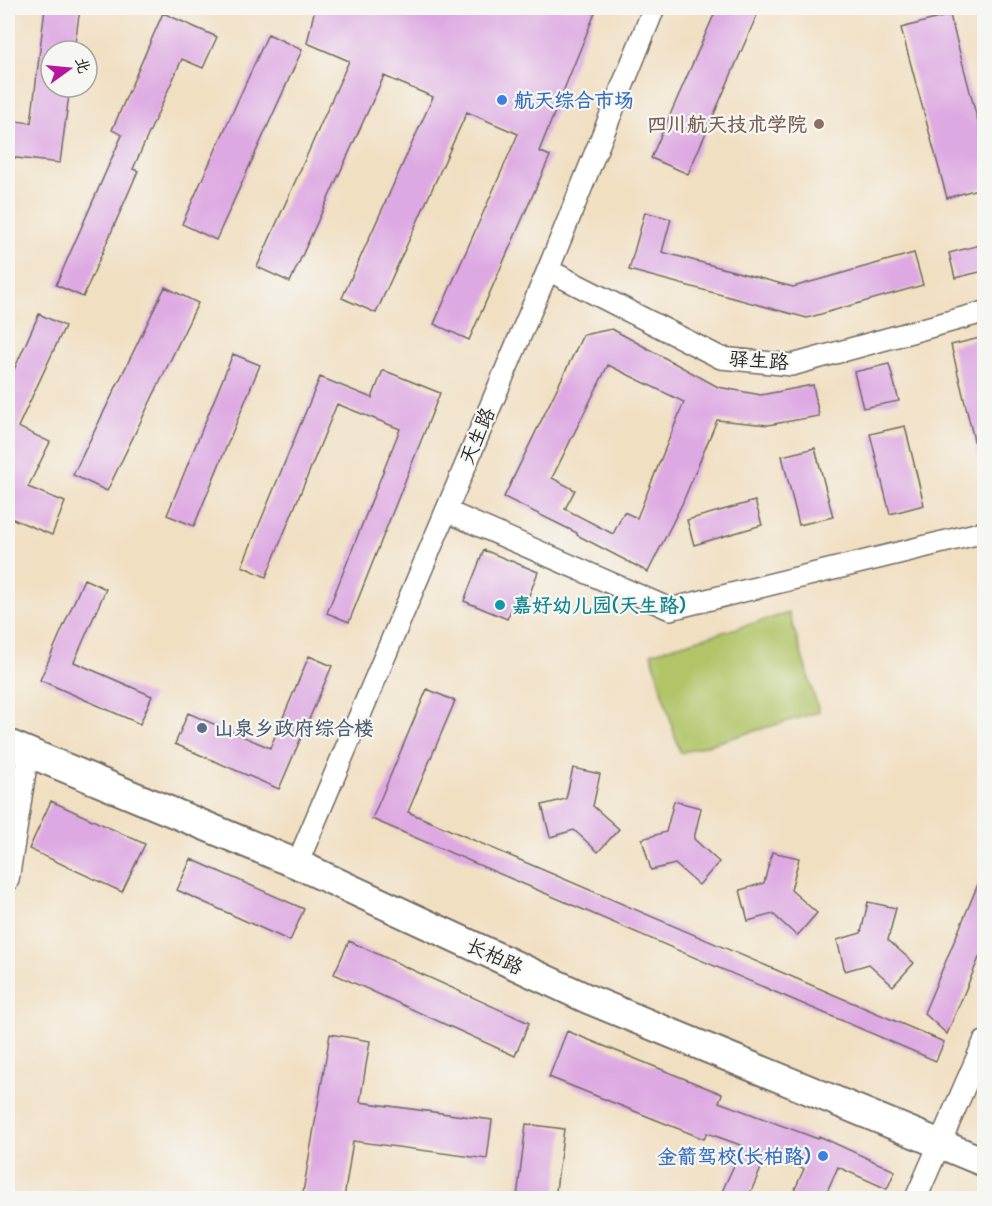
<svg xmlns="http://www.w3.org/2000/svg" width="992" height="1206" font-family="'Patrick Hand','LXGW WenKai TC',sans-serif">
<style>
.pitch{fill:#b1c468;stroke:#6e784a;stroke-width:1.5}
.building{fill:#dda9e2;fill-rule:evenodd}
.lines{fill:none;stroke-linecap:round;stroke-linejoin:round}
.street-casing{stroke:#706a60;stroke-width:24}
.secondary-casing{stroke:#706a60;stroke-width:32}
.street{stroke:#fff;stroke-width:21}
.secondary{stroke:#fff;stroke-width:28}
.shop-dot{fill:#3f7fe0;stroke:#f6f6f2;stroke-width:2}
.education-dot{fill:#8d6e63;stroke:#f6f6f2;stroke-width:2}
.culture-dot{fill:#0f9aa8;stroke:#f6f6f2;stroke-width:2}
.service-dot{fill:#5c6f8a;stroke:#f6f6f2;stroke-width:2}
.labels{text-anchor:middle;stroke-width:4.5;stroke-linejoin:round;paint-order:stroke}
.shop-label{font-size:20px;font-weight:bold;fill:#366cbe;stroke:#f6f6f2;text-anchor:start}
.education-label{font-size:20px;font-weight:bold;fill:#785e54;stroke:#f6f6f2;text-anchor:end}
.street-label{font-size:20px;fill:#2b2b2b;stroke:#f6f6f2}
.culture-label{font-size:20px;font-weight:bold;fill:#0d838f;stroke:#f6f6f2;text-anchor:start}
.service-label{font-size:20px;font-weight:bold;fill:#4e5e75;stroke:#f6f6f2;text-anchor:start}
</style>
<rect width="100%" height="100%" fill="#f6f6f2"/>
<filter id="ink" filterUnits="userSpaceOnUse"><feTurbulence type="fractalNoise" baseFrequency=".0167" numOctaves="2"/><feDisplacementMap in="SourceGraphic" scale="12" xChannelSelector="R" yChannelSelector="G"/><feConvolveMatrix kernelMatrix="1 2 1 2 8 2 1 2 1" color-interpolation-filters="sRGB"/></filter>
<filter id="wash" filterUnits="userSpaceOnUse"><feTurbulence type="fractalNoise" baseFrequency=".008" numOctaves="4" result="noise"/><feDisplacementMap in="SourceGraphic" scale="24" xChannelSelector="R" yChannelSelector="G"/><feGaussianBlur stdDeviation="1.35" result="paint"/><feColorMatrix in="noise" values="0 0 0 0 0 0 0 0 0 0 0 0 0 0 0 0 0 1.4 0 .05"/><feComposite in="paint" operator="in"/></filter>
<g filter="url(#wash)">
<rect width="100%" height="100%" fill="#f1dfc2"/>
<path class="pitch" d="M 789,613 L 819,712 L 680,753 L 651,653 Z"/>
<g id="blocks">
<path class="building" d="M 45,8 L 80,8 L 74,51 L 51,51 L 51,87 L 70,87 L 60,163 L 8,157 L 8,120 L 31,123 Z
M 315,8 L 597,8 L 539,151 L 550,156 L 469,340 L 434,324 L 518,134 L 467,112 L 376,313 L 342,298 L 433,97 L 384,76 L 290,282 L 257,267 L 349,61 L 307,43 Z
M 717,8 L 760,8 L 688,174 L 651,158 Z
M 163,13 L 217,37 L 203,68 L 182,59 L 133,169 L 138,171 L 83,297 L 56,285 L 122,135 L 112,130 Z
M 950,15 L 984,145 L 984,187 L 947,198 L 901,28 Z
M 268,34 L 302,50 L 216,240 L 182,224 Z
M 645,212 L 671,219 L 662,252 L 793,287 L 914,253 L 923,285 L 807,318 L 629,270 Z
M 984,244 L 984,271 L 955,278 L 949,253 Z
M 165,287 L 198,303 L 107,491 L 73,475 Z
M 39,314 L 65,326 L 18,427 L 50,442 L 28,487 L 65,502 L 52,535 L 8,517 L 8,383 Z
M 612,329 L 718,387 L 761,395 L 813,385 L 819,416 L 768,425 L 717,420 L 682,504 L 648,572 L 577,535 L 577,533 L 504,497 L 583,335 ZM 608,365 L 684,402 L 637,518 L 624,512 L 613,534 L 565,509 L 575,490 L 552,478 Z
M 984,337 L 984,457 L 978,457 L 951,345 Z
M 233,354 L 260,365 L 194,526 L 167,515 Z
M 889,364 L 899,401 L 863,408 L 854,372 Z
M 383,370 L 440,393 L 349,622 L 327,613 L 400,429 L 337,404 L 266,577 L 242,566 L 320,377 L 372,398 Z
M 905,426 L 924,505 L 890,514 L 870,434 Z
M 815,448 L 833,517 L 799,525 L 782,456 Z
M 755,501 L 762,525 L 694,545 L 687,520 Z
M 484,550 L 538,572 L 522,614 L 511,610 L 507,619 L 464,601 Z
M 84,579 L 106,589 L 74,662 L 152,696 L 140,724 L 40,680 Z
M 309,656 L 332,666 L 279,789 L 175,744 L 188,713 L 270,748 Z
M 427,689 L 455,701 L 408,812 L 944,1042 L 936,1061 L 372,819 Z
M 573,768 L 600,774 L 593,806 L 619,829 L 598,852 L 574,830 L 550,837 L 542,805 L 566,799 Z
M 51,801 L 145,844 L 122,892 L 29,849 Z
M 674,801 L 701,808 L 694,839 L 719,862 L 699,885 L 675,864 L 651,870 L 642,839 L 666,832 Z
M 772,852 L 799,858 L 791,890 L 817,913 L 797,936 L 773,914 L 748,921 L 740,890 L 764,883 Z
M 191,859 L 304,909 L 290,941 L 177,890 Z
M 984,870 L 984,946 L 947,1034 L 924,1013 Z
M 868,902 L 896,908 L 888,940 L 914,963 L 893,986 L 869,964 L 845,971 L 837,940 L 861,933 Z
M 349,941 L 529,1023 L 515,1056 L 334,974 Z
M 567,1031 L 722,1094 L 719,1102 L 818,1139 L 819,1136 L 895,1171 L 887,1189 L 838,1167 L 824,1198 L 791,1198 L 804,1169 L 767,1155 L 748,1198 L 719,1198 L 743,1146 L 707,1133 L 704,1139 L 549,1077 Z
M 330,1034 L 370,1041 L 360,1102 L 492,1120 L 487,1159 L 353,1141 L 344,1198 L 302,1198 Z
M 526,1124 L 564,1129 L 555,1198 L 517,1198 Z"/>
</g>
</g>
<g filter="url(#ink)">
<use href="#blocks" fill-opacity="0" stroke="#706a60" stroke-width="1.5"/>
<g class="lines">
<defs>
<path id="street" d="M 548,270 L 721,358 L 792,365 L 984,312
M 446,511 L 670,609 L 984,532
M 297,864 L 548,270 L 654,8
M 8,880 L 28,753
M 916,1198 L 984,1042"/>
<path id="secondary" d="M 8,744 L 297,864 L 588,999 L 984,1162"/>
</defs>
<use href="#street" class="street-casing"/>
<use href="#secondary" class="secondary-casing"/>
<use href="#street" class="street"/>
<use href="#secondary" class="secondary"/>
</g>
</g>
<g class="shop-dot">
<circle cx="502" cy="100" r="6"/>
<circle cx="823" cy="1156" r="6"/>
</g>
<circle class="education-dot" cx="819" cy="124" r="6"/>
<circle class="culture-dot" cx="500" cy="605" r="6"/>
<circle class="service-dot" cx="202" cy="728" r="6"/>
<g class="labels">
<g class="shop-label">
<text x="514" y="107">航天综合市场</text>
<text x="811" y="1163" text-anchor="end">金箭驾校(长柏路)</text>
</g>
<g class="education-label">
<text x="807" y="131">四川航天技术学院</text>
</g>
<g class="street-label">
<text transform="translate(759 360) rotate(4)" y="7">驿生路</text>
<text transform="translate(477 436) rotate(-67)" y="7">天生路</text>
<text transform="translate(495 956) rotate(25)" y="7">长柏路</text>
</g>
<g class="culture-label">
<text x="512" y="612">嘉好幼儿园(天生路)</text>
</g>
<g class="service-label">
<text x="214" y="735">山泉乡政府综合楼</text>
</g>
</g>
<rect width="992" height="1206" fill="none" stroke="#f6f6f2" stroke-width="30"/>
<g transform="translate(69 69) rotate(75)"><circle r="28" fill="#f6f6f2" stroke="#a5a5a2" stroke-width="1.5"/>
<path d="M0-4.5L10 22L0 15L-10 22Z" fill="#b5179e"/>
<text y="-9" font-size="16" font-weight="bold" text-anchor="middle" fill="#2b2b2b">北</text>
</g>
</svg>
